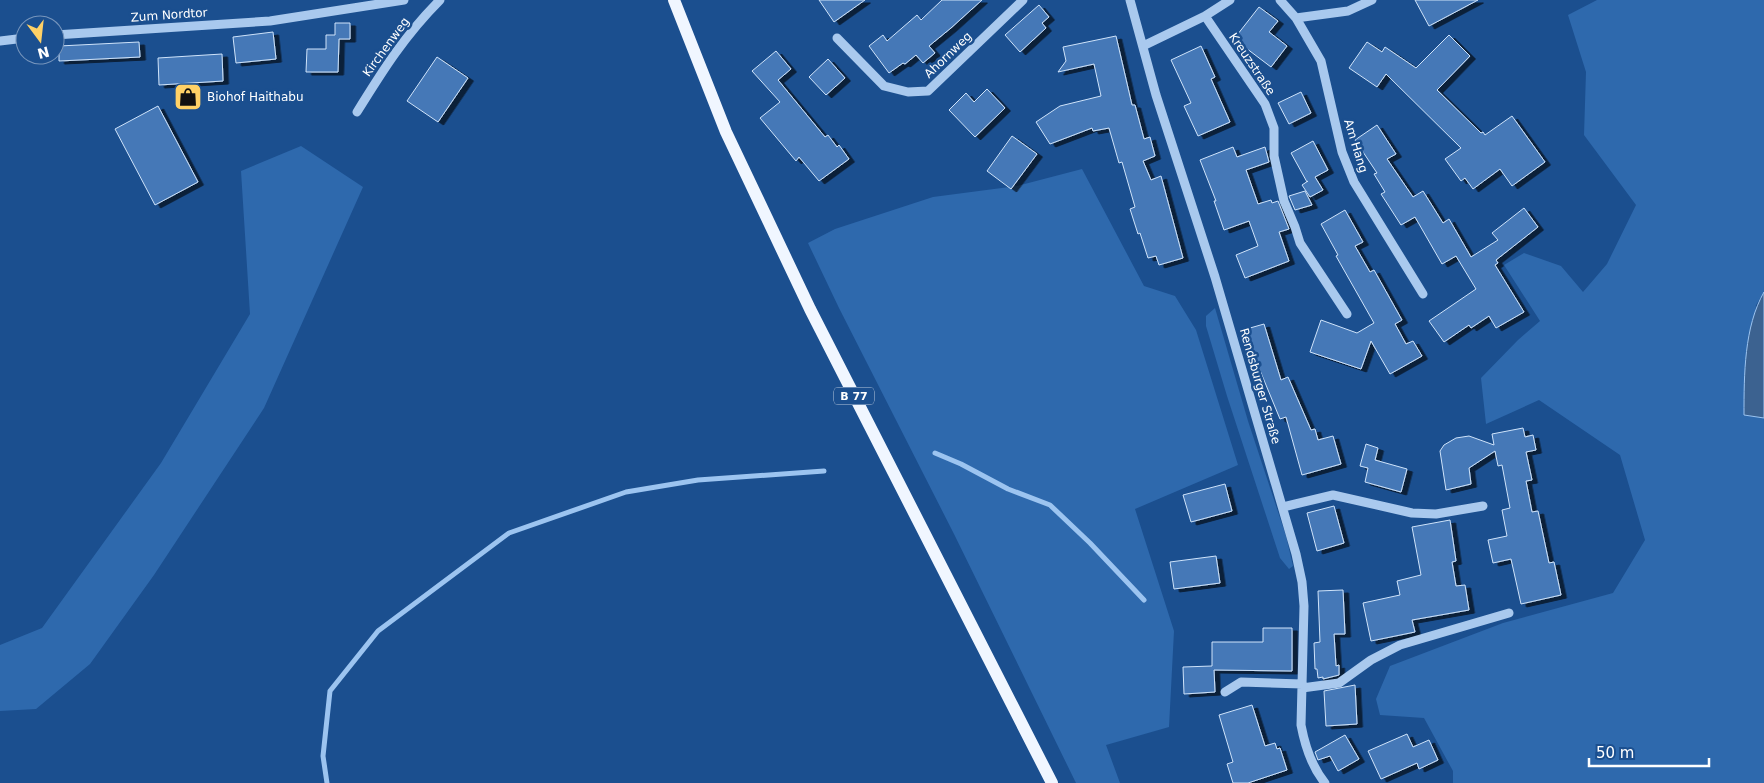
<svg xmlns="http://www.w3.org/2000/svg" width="1764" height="783" font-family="'DejaVu Sans',sans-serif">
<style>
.green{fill:#2e69ad}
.water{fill:#3c6290;stroke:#9cc4f0}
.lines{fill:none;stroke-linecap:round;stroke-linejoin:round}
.stream{stroke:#9cc4f0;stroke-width:5}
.building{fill:#4478b7;stroke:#cfe3fa;filter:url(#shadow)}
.minor{stroke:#a9c9ee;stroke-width:9}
.major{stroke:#f0f6ff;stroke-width:12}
.labels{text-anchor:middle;stroke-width:5;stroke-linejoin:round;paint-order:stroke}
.shield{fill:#1b4f8f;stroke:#bbcadd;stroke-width:1}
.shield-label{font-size:11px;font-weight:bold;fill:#fff}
.street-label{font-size:12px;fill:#fff;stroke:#1b4f8f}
.poi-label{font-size:12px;fill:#fff;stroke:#1b4f8f;text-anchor:start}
</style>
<defs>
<filter id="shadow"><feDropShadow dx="5.5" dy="3" stdDeviation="0" flood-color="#0009"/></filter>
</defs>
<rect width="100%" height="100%" fill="#1b4f8f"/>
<path class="green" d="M 1597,0 L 1764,0 L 1764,292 L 1756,305 L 1744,415 L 1764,418 L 1764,783 L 1453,783 L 1453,771 L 1424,718 L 1380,715 L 1376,699 L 1390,666 L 1503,623 L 1613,593 L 1645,540 L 1620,455 L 1539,400 L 1486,424 L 1481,378 L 1518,340 L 1540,321 L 1504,265 L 1524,253 L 1561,266 L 1583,292 L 1607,264 L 1636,205 L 1584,135 L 1586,72 L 1568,15 Z
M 301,146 L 363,187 L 264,408 L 154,575 L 90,664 L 36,709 L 0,711 L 0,645 L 42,628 L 161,463 L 250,314 L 241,171 Z
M 1082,169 L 1144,286 L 1175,296 L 1196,330 L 1238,465 L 1135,509 L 1174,631 L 1169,727 L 1106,745 L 1120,783 L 1076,783 L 954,534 L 839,308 L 808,243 L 835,229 L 933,197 L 1017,186 Z
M 1215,308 L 1248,421 L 1286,536 L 1293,566 L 1289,569 L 1280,558 L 1227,396 L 1206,326 L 1206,316 Z"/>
<path class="water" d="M 1764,292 L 1764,418 L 1744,415 C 1744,375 1744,327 1764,292 Z"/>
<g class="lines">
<path class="stream" d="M 935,453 L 961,464 L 1008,489 L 1050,505 L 1090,543 L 1144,600
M 327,783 L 323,756 L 330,691 L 378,631 L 509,533 L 626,492 L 698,480 L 824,471"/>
</g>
<path class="building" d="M 819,0 L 865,0 L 834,22 Z
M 942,0 L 982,0 L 951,28 L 929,46 L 935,53 L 923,63 L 916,55 L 905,64 L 903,63 L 889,73 L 869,46 L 883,35 L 887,41 L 917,15 L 921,20 Z
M 1415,0 L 1478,0 L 1429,26 Z
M 1039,5 L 1049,17 L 1042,23 L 1046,28 L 1020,52 L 1005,35 Z
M 1259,7 L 1278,21 L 1269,32 L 1287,46 L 1271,67 L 1234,39 Z
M 335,23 L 350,23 L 350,39 L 339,39 L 338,72 L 306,72 L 307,49 L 326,49 L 326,35 L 335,35 Z
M 273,32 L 276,59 L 236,63 L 233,37 Z
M 1449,35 L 1470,56 L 1437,90 L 1481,133 L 1483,132 L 1485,135 L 1512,116 L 1545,162 L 1512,186 L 1500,169 L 1473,189 L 1465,178 L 1461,181 L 1445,159 L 1461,148 L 1386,74 L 1377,87 L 1349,68 L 1367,42 L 1382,52 L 1385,47 L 1416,68 Z
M 1116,36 L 1132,105 L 1135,105 L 1144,139 L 1150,137 L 1155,156 L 1143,161 L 1151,180 L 1161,176 L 1183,258 L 1159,265 L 1156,256 L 1148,258 L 1140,233 L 1138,234 L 1130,209 L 1135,207 L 1122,162 L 1119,163 L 1109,128 L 1093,131 L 1092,128 L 1050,144 L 1036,122 L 1060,106 L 1101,96 L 1094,64 L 1058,72 L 1066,61 L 1063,47 Z
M 139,42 L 140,57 L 59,61 L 59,46 Z
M 1201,46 L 1215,77 L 1211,79 L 1230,122 L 1198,136 L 1184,106 L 1191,103 L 1171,60 Z
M 776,51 L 791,69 L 778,80 L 825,137 L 828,135 L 837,147 L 839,145 L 849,159 L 819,181 L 799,157 L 796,161 L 760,118 L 780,102 L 752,71 Z
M 222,54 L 223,81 L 159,85 L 158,58 Z
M 437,57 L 468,78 L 438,122 L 407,101 Z
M 828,59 L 845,78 L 826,95 L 809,77 Z
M 987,89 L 1005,108 L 975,137 L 949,110 L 966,93 L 974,102 Z
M 1301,92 L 1311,113 L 1289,124 L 1278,103 Z
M 158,106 L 198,182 L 155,205 L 115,129 Z
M 1377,125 L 1396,154 L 1387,159 L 1413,197 L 1423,191 L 1443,223 L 1449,219 L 1471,257 L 1498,240 L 1492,233 L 1524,208 L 1538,227 L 1496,260 L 1498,263 L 1495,265 L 1524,312 L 1496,328 L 1489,316 L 1471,328 L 1469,325 L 1444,342 L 1429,321 L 1476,289 L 1456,256 L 1442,264 L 1415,217 L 1401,225 L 1381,194 L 1385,192 L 1374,174 L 1377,173 L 1355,140 Z
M 1012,136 L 1037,154 L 1011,189 L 987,171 Z
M 1313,141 L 1328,170 L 1315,177 L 1323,190 L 1310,197 L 1302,185 L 1308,181 L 1307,182 L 1291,153 Z
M 1233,147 L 1237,157 L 1265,147 L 1269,162 L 1246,170 L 1258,204 L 1271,200 L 1272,203 L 1278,201 L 1289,229 L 1279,232 L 1289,261 L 1245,278 L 1236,255 L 1258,246 L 1249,221 L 1224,230 L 1214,201 L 1216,201 L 1200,160 Z
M 1305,191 L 1312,205 L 1295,210 L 1289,196 Z
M 1345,210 L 1363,242 L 1355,246 L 1370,272 L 1374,270 L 1402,320 L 1395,324 L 1406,344 L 1413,341 L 1422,356 L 1390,374 L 1371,341 L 1361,369 L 1310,352 L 1321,320 L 1357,333 L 1374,323 L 1336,256 L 1338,255 L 1321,224 Z
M 1264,324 L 1281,380 L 1288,377 L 1311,430 L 1315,429 L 1318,440 L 1333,436 L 1341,464 L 1302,475 L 1286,417 L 1280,419 L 1259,368 L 1255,369 L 1243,330 Z
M 1523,428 L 1525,437 L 1533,435 L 1536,450 L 1526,452 L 1532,480 L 1526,481 L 1532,512 L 1538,511 L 1549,563 L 1554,562 L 1561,595 L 1521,604 L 1511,559 L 1493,563 L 1488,540 L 1507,536 L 1502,510 L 1510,508 L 1502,465 L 1498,466 L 1495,451 L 1469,468 L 1471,484 L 1446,490 L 1440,451 L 1444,445 L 1456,438 L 1469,436 L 1494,445 L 1492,434 Z
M 1366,444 L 1378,448 L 1375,460 L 1407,469 L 1401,492 L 1365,482 L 1368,468 L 1360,466 Z
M 1225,484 L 1232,511 L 1191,522 L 1183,495 Z
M 1334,506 L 1344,543 L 1317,551 L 1307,513 Z
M 1450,520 L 1456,561 L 1452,562 L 1456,586 L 1465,585 L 1469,610 L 1412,620 L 1415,632 L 1371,641 L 1363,603 L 1400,595 L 1397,581 L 1421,575 L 1412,527 Z
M 1216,556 L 1220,583 L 1174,589 L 1170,562 Z
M 1343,590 L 1345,634 L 1334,634 L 1336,666 L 1339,665 L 1339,675 L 1323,679 L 1323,677 L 1318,678 L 1317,669 L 1315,669 L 1314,643 L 1320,642 L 1318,591 Z
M 1263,628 L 1292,628 L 1292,671 L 1214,670 L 1215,692 L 1184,694 L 1183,667 L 1212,666 L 1212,642 L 1263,642 Z
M 1355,685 L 1357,724 L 1326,726 L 1324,691 Z
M 1252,705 L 1265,746 L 1275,743 L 1277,749 L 1280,748 L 1287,770 L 1248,783 L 1233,783 L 1227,764 L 1233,762 L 1219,715 Z
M 1407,734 L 1413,747 L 1429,740 L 1438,760 L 1419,769 L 1417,763 L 1381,779 L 1368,751 Z
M 1345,735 L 1359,759 L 1338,771 L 1330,756 L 1318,760 L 1315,752 Z"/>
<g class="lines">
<path class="minor" d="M 1130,0 L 1156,95 L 1215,277 L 1296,554 L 1302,582 L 1304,606 L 1301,725 C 1305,746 1311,766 1325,783
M 1280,0 L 1296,18 L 1321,61 L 1342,152 L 1354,182 L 1423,294
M 1205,16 L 1265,104 L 1274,128 L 1274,156 L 1284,201 L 1295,227 L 1300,243 L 1347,314
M 1296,18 L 1348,11 L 1372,0
M 55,35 L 270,21 L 404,0
M 837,38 L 884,86 L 908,92 L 928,91 L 1023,0
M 0,41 L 25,38
M 1143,46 L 1205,16 L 1230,0
M 357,112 C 383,70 405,35 440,0
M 1283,507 L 1333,495 L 1412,513 L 1436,514 L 1483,506
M 1302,688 L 1339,683 L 1371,660 L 1400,645 L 1509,613
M 1225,692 L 1241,682 L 1302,684"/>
<path class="major" d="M 674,0 L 726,132 L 810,309 L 1052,783"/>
</g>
<defs>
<symbol id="shop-square" viewBox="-11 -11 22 22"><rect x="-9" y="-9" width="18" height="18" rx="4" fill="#ffd166" stroke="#1b4f8f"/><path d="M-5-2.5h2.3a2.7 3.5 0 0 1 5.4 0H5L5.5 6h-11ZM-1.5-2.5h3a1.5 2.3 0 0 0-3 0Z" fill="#111"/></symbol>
</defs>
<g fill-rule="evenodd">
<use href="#shop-square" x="172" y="81" width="32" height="32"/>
</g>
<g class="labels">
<rect class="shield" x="834" y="387.5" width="40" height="17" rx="4"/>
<g class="shield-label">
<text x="854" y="400">B 77</text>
</g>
<g class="street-label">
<text transform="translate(169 15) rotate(-4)" y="4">Zum Nordtor</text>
<text transform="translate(386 47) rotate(-54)" y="4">Kirchenweg</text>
<text transform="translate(948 55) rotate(-44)" y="4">Ahornweg</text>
<text transform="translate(1252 64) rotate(56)" y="4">Kreuzstraße</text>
<text transform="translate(1356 146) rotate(73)" y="4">Am Hang</text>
<text transform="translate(1260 386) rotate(74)" y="4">Rendsburger Straße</text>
</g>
<g class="poi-label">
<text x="207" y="101">Biohof Haithabu</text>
</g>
</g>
<g transform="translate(40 40) rotate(165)"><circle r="24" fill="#1b4f8f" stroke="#7695bc"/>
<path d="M0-4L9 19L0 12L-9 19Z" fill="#ffd166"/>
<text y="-8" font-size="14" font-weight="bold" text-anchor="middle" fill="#ffffff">N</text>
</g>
<path d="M1589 758v8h120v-8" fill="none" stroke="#ffffff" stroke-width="2.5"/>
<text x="1596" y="758" font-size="15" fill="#ffffff" stroke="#1b4f8f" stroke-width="4" paint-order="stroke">50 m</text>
</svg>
